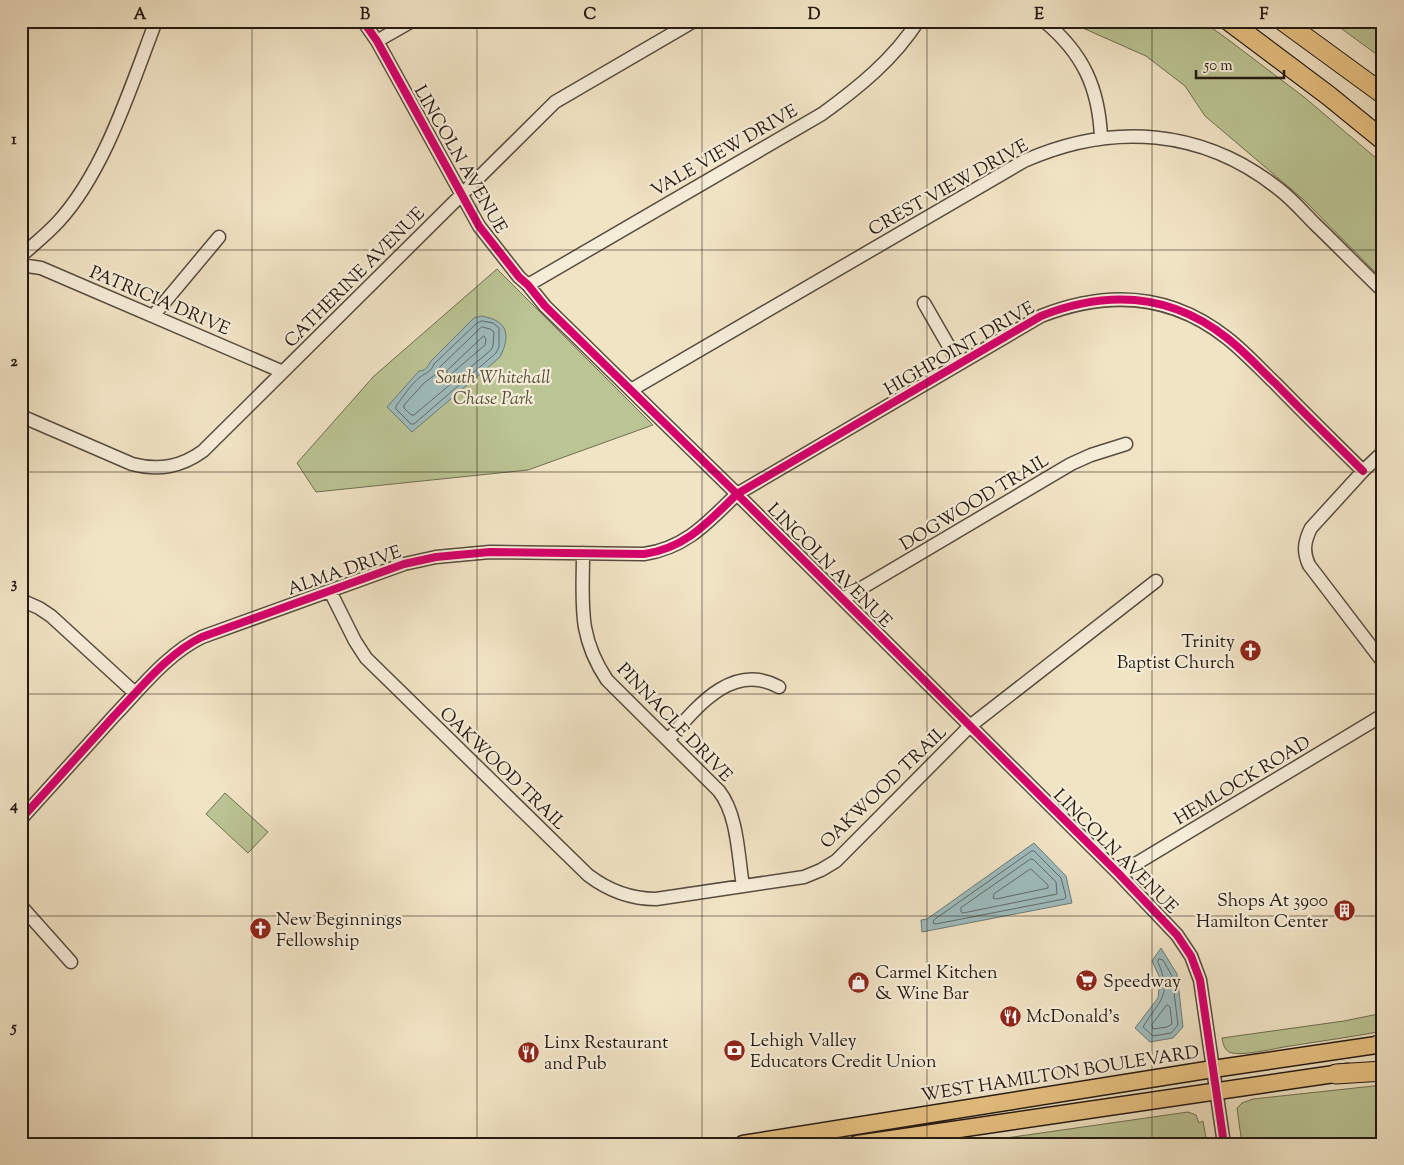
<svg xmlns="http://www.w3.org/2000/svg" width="1404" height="1165" font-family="'Sorts Mill Goudy',serif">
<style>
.green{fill:#bbc494;stroke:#706f53}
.water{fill:#9ebcbe;stroke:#6d7b79}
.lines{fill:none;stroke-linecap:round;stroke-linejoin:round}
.shore{stroke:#616b68;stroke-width:1}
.minor-casing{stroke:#574c3f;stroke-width:15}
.major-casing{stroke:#241a12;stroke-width:19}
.highway-casing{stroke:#241a12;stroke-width:21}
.minor{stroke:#f6edd9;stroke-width:12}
.major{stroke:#e8c282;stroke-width:16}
.highway{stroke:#e8c282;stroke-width:19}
.cycleway-casing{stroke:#f6edd9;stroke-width:11}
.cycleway{stroke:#d6006c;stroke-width:8}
.grid{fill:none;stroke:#241a12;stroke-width:1;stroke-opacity:0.55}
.labels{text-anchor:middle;stroke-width:4.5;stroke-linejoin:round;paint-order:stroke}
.street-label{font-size:18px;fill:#241a12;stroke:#f6edd9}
.park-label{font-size:18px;font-style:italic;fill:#514d39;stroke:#f6edd9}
.poi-label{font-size:18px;fill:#241a12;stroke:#f6edd9;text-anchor:start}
.neatline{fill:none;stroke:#241a12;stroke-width:2}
.grid-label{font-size:16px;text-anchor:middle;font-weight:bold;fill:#241a12}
</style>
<rect width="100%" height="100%" fill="#f1e4c5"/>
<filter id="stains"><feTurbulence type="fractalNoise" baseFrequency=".004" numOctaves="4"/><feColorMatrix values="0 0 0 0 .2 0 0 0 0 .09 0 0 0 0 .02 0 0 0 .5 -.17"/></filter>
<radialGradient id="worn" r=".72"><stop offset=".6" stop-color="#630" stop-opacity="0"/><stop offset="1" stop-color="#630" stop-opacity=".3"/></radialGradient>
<path class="green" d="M 1067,21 L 1202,21 L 1226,38 L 1304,97 L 1383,164 L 1383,280 L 1304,200 L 1205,116 L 1185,86 L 1146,56 Z
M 1331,21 L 1375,21 L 1383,27 L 1383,59 Z
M 497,269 L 653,425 L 528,470 L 316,492 L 297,463 L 374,376 Z
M 225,793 L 268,832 L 248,853 L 206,814 Z
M 1383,1013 L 1383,1031 C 1352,1037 1321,1041 1290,1046 C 1276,1048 1245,1056 1232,1053 C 1225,1052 1223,1044 1222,1038 L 1344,1021 Z
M 1383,1085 L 1383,1144 L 1242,1144 L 1237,1108 L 1242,1103 L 1253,1099 Z
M 1188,1112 L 1196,1115 L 1199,1123 L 1203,1121 L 1207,1144 L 1007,1144 L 1006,1138 Z"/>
<path class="water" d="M 481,316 C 506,320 512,333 500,357 L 412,432 L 387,407 L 419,371 C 425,371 428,367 430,362 L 474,318 Z
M 1034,843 L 1066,876 L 1072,903 L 922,932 L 921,920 L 927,919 Z
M 1161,948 L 1177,974 L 1183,1027 L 1173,1038 L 1150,1042 L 1135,1028 L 1158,998 L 1160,978 L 1152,961 Z"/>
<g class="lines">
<path class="shore" d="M 482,321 L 493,323 L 499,328 L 499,347 L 496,353 L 414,424 L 411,424 L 396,409 L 396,406 C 403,397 411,384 420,377 C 426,373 431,372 434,364 L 477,323 Z
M 482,327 L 490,329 L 494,332 L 493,346 L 491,350 L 414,415 L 411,415 L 404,408 L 404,405 L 424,383 L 436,374 L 440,367 Z
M 484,336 L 486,339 L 485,345 L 450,375 L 447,375 L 447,371 Z
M 1032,851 L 1034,851 L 1061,878 L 1066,897 L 1064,899 L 936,924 L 933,923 L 934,920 Z
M 1031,859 L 1034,860 L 1056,882 L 1057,894 L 963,913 L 961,912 L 961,908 Z
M 1031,869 L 1048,885 L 1048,888 L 996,899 L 993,898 L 994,894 Z
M 1159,959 L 1163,960 L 1172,976 L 1178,1025 L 1171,1033 L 1153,1036 L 1143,1027 C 1159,1000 1173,997 1158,962 Z
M 1167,1005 L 1170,1007 L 1172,1024 L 1167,1027 L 1153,1029 L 1152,1025 Z"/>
<defs>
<path id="minor" d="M 363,21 L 377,41 L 479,226 L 519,277 L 528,285 L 545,306 L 737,494 L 1119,874 L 1177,935 L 1191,956 L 1200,980 L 1224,1144
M 1044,21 C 1083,53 1099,88 1101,138
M 377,41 L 412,21
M 21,256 C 33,245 47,234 58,222 C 105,171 131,86 156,21
M 21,265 L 41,268 L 283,372
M 528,285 L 822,114 C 858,88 894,59 918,21
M 924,303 L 959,364
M 153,316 L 219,237
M 631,390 L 1024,161 C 1112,122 1203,128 1280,190 C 1293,200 1304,213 1315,224 C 1338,246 1360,269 1383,291
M 21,416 L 132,464 C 159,471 181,467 203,451 L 555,102 L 694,21
M 1383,452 L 1363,471 L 1311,528 C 1304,542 1303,552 1309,565 L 1383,662
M 583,553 C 583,604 577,635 607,680 L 719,791 C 738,815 738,856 743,886
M 330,591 L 355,641 L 366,658 L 588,875 C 609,891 630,899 656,899 L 804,877 L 821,870 L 836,861 L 970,726 L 1156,581
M 843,599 L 1071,464 L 1091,455 L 1126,444
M 21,600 L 39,608 L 51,616 L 135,693
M 668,740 C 696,708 732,661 779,687
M 21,819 C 52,785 83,750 114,716 C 140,689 168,653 202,637 L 404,564 L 436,557 L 490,552 L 644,554 C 686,548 708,522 737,494 L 1041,316 C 1107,290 1170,293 1227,338 C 1245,352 1260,369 1277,385 C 1305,414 1334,442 1363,471
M 1119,874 L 1383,715
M 21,906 L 71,962"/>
<path id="major" d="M 743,1144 L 1213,1069 L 1383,1044
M 857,1144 L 1348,1072"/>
<path id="highway" d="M 1229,21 L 1329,96 L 1383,140
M 1283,21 L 1383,94
M 1380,1044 L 1383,1043
M 1336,1074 L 1383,1071"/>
</defs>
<use href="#minor" class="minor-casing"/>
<use href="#major" class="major-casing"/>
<use href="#highway" class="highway-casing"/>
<use href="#minor" class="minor"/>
<use href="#major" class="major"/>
<use href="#highway" class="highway"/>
<defs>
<path id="cycleway" d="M 363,21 L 377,41 L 479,226 L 519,277 L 528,285 L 545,306 L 737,494 L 1119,874 L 1177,935 L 1191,956 L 1200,980 L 1224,1144
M 21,819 C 52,785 83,750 114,716 C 140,689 168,653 202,637 L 404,564 L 436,557 L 490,552 L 644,554 C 686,548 708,522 737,494 L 1041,316 C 1107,290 1170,293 1227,338 C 1245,352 1260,369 1277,385 C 1305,414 1334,442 1363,471"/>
</defs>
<use href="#cycleway" class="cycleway-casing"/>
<use href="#cycleway" class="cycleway"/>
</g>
<path class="grid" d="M 252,21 L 252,1144M 477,21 L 477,1144M 702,21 L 702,1144M 927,21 L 927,1144M 1152,21 L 1152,1144M 21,250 L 1383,250M 21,472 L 1383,472M 21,694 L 1383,694M 21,916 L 1383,916"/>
<defs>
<symbol id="church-disc" viewBox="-11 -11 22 22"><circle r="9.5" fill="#8f2418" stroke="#f6edd9"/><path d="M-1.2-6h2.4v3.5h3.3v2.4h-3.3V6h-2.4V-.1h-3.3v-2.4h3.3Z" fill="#fff"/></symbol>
<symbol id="building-disc" viewBox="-11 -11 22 22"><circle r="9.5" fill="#8f2418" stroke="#f6edd9"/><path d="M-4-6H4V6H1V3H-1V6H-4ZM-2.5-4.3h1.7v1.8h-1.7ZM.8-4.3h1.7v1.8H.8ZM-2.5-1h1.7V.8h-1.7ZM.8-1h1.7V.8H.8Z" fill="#fff"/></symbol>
<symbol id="supermarket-disc" viewBox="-11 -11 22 22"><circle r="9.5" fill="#8f2418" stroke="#f6edd9"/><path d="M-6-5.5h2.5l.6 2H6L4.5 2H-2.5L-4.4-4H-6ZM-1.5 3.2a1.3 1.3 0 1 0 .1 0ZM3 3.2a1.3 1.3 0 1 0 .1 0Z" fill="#fff"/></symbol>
<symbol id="shop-disc" viewBox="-11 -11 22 22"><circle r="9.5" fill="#8f2418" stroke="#f6edd9"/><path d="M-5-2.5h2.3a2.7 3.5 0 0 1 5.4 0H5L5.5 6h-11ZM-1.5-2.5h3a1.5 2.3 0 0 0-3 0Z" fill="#fff"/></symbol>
<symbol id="restaurant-disc" viewBox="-11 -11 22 22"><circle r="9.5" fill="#8f2418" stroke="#f6edd9"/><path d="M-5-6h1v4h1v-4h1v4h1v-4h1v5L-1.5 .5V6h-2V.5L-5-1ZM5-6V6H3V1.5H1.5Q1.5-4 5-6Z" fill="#fff"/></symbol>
<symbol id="bank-disc" viewBox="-11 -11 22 22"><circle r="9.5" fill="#8f2418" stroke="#f6edd9"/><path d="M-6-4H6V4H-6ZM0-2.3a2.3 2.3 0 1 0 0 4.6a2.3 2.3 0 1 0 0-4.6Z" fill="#fff"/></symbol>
</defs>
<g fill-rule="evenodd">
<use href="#church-disc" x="1238" y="638" width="25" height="25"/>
<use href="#building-disc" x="1332" y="898" width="25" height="25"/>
<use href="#church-disc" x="248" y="916" width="25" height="25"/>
<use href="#supermarket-disc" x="1074" y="968" width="25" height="25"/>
<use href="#shop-disc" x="846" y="970" width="25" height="25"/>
<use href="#restaurant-disc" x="998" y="1004" width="25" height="25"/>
<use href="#bank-disc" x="722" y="1038" width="25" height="25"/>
<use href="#restaurant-disc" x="516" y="1040" width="25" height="25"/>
</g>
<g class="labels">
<g class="street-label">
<text transform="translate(724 150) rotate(-30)" y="6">VALE VIEW DRIVE</text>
<text transform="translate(461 159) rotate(60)" y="6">LINCOLN AVENUE</text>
<text transform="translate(948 187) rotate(-29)" y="6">CREST VIEW DRIVE</text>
<text transform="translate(354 277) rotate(-45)" y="6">CATHERINE AVENUE</text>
<text transform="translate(160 300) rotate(23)" y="6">PATRICIA DRIVE</text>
<text transform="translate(959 348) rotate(-30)" y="6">HIGHPOINT DRIVE</text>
<text transform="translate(974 502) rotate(-31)" y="6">DOGWOOD TRAIL</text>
<text transform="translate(830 565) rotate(45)" y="6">LINCOLN AVENUE</text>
<text transform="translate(344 570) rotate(-19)" y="6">ALMA DRIVE</text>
<text transform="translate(675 722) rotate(46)" y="6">PINNACLE DRIVE</text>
<text transform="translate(503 768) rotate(44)" y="6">OAKWOOD TRAIL</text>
<text transform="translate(1242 780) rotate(-31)" y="6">HEMLOCK ROAD</text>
<text transform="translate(883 787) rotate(-44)" y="6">OAKWOOD TRAIL</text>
<text transform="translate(1116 851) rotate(45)" y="6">LINCOLN AVENUE</text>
<text transform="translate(1060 1073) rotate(-9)" y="6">WEST HAMILTON BOULEVARD</text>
</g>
<g class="park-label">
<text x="493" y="383">South Whitehall<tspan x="493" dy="21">Chase Park</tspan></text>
</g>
<g class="poi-label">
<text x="1235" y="647" text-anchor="end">Trinity<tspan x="1235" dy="21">Baptist Church</tspan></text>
<text x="1328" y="906" text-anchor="end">Shops At 3900<tspan x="1328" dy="21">Hamilton Center</tspan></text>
<text x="276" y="925">New Beginnings<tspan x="276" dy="21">Fellowship</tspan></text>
<text x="875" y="978">Carmel Kitchen<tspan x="875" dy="21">&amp; Wine Bar</tspan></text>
<text x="1103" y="987">Speedway</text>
<text x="1026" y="1022">McDonald's</text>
<text x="750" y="1046">Lehigh Valley<tspan x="750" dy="21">Educators Credit Union</tspan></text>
<text x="544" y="1048">Linx Restaurant<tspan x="544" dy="21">and Pub</tspan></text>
</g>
</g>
<rect width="1404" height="1165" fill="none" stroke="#f1e4c5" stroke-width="55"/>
<path d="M1196 70v8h88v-8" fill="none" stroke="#241a12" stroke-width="2.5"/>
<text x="1204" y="70" font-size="15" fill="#241a12" stroke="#f6edd9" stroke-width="4" paint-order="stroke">50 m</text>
<rect x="28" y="28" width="1348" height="1110" class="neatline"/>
<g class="grid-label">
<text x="140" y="19">A</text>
<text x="365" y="19">B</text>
<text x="590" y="19">C</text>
<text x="814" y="19">D</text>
<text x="1039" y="19">E</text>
<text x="1264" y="19">F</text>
<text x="14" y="144">1</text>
<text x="14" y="366">2</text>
<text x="14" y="588">3</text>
<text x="14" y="810">4</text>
<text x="14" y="1032">5</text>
</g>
<rect width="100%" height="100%" filter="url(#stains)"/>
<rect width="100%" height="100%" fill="url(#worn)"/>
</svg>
